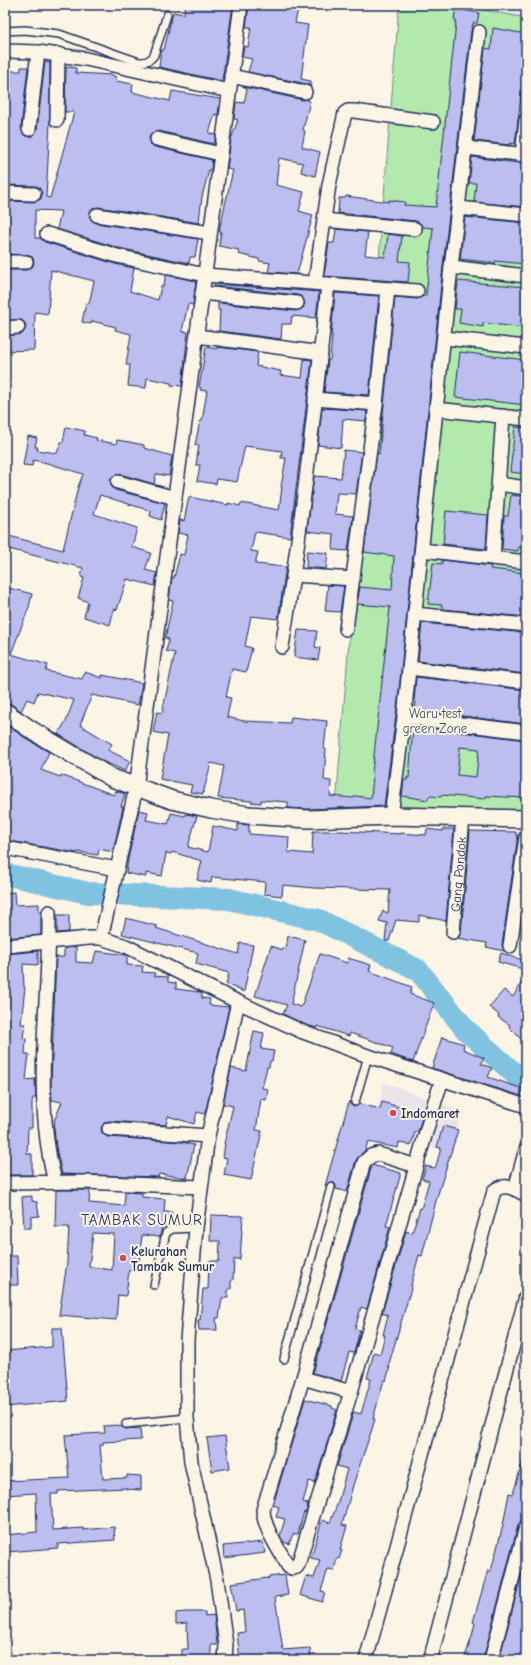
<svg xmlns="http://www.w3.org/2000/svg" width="531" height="1665" font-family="'Comic Neue',sans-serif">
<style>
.built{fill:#e9e4e8}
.green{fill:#b2eaad;stroke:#668c86}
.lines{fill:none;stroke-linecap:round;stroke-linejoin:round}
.river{stroke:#80c3e1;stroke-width:22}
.building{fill:#bcbeef;stroke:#1b2f5e;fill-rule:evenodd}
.service-casing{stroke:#1b2f5e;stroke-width:10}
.minor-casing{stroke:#1b2f5e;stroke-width:16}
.tertiary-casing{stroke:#1b2f5e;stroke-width:20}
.service{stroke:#fcf5e5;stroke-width:7}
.minor{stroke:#fcf5e5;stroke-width:13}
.tertiary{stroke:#fcf5e5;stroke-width:17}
.poi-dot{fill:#d1495b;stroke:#fcf5e5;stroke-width:1.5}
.labels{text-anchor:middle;stroke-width:4;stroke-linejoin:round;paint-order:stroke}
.park-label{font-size:13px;fill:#39546e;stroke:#fcf5e5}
.street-label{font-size:13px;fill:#1b2f5e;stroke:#fcf5e5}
.poi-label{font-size:13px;font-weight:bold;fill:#1b2f5e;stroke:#fcf5e5;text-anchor:start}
.quarter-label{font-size:15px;letter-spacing:1px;fill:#1b2f5e;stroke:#fcf5e5}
</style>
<rect width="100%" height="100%" fill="#fcf5e5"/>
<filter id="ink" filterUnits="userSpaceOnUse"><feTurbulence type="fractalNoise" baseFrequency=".025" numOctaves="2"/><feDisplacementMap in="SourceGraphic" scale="8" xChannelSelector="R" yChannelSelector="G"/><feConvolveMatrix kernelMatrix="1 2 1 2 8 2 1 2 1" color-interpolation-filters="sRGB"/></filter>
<g filter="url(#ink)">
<!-- built -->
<g class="built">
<polygon points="450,5 526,5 526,32"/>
<polygon points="384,1082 462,1112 450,1152 415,1143 418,1132 376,1117"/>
</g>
<!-- green -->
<polygon class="green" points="399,5 458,5 526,18 526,819 335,818"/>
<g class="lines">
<!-- river -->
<polyline class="river" points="5,874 88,893 229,899 319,920 418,970 466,1030 526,1084"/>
</g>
<!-- building -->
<g class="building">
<polygon points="185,5 233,5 222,81 159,67 161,50 164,50 173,12 184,14"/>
<polygon points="249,5 299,5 295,23 308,25 301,79 311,81 311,86 307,84 248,72 252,59 242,57 244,46 248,47 251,27 246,27"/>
<polygon points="456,9 479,13 477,23 473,23 471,31 443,266 398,700 384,806 308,809 288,808 288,802 261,800 261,803 251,802 251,801 218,798 224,766 211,763 203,794 190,792 192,785 160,779 168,735 153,732 157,712 162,713 175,653 166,651 169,639 165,638 173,601 169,600 172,577 174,578 180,554 184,555 188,535 178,533 180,520 184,521 189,497 228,505 228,503 240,506 241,503 279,510 282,487 281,487 286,458 281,458 282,451 245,446 237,482 217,479 216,484 197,481 200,465 196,465 199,445 195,445 200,421 202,421 207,391 200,390 201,388 199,387 206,347 217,349 217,347 258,352 256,366 281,371 280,375 302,378 304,359 312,360 290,537 255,532 251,551 258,552 255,564 286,567 278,619 251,616 245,646 252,648 246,672 232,669 226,697 231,698 227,717 244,721 290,723 291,717 327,721 324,749 326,749 324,780 331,781 330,796 354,798 355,796 371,798 373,775 372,774 390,607 357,604 360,587 392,590 394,556 364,552 377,453 379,454 395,297 417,299 426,295 433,228 423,227 420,223 416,221 338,213 339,198 345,198 346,196 389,202 389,200 405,202 404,205 436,207 455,32 456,20 454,19"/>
<polygon points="493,28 526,34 526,56 515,144 510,143 510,145 474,141 485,48 491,49"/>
<polygon points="45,62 50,63 50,123 46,197 50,198 74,112 65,112 66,67 76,68 76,73 113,75 113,76 116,77 116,81 133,84 132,92 170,101 172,91 220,99 218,115 215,114 209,133 216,135 214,144 159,131 151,133 149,138 151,145 155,147 212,160 211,170 209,170 202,197 199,221 200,222 200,223 98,207 94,208 89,213 90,218 96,223 198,239 195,257 190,257 189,263 119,248 57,229 61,211 35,210 35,238 40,238 45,242 115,264 134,268 130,291 158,300 161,286 163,287 166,275 196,281 193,305 188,304 182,331 188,332 182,386 171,385 171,383 147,378 146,388 128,386 130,365 126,365 131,334 115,330 116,327 92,321 91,324 82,322 86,303 89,304 94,281 51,270 48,314 35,312 34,350 5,351 5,336 22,334 26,327 25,323 21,320 5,320 5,270 26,270 33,266 34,262 33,258 30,255 5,254 5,201 34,202 41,199 42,194 39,187 35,186 5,185 6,117 5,117 5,71 21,71 21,67 28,67 21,128 25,136 32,136 37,130"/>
<polygon points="244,87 303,100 308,99 308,101 310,101 303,130 305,131 302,147 320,152 315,176 301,172 303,163 279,158 276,185 304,192 299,211 313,215 297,274 268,272 270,263 259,261 259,259 238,254 239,250 219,246 221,231 219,231 233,170 227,169 231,139 238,120 234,119 236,102 244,103 247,89"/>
<polygon points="472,157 526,164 526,207 474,202 476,183 469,183"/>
<polygon points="465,217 526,223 526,264 495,261 495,263 460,259"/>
<polygon points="336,229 368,232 365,255 385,257 388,234 402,236 399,261 410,262 408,282 324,276 329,243 334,243"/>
<polygon points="458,281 526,287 526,328 483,323 483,327 459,323 461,309 455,309"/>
<polygon points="214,284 319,292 316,318 292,316 291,324 282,324 281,339 219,331 220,310 218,310 218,303 296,311 303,308 305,303 302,297 298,295 214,286"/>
<polygon points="335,293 379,296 369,395 324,392 328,360 330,360 332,335 331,335"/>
<polygon points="460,352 526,360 526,405 455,397"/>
<polygon points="322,408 367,411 366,421 343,419 341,448 318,445"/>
<polygon points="66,427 85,431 84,435 97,438 96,440 116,444 117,440 129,442 144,445 144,448 172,456 169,476 156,474 154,484 120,474 113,476 110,480 112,487 115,490 165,503 161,520 150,516 151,511 100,495 94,514 137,528 132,547 151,553 145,570 157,573 155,586 127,579 117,610 114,609 110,625 84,617 88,602 78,598 84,578 81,577 83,568 5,548 5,535 63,550 78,487 83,474 47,463 33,460 32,466 23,465 28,436 37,438 35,447 38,447 37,450 57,453 61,442 63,442"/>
<polygon points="515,427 526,428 526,474 510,472"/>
<polygon points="344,450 362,452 356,494 337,493 335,514 353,516 348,551 333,550 334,534 307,531 314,476 341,478"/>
<polygon points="511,495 526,497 526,548 518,547 518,551 502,549 504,516 508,516"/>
<polygon points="446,511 488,515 486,549 443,544"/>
<polygon points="307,551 328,553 326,569 306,567"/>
<polygon points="442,560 491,566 490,569 526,573 526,617 442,609 442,605 428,604 433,563 442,564"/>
<polygon points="328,585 344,586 340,612 325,611"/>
<polygon points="5,587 32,594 29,607 11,654 48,665 46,671 82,679 85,672 102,678 102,675 142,683 138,705 92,695 80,725 112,744 108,750 130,761 125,771 102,761 58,734 66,721 74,700 38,692 34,702 27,699 21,711 11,704 5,702"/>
<polygon points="422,623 526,633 526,674 418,661"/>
<polygon points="298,630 317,631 315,647 320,648 318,660 294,657"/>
<polygon points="416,677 526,690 526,724 415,710 416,702 414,702"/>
<polygon points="5,724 30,741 49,752 41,770 60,777 61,775 114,795 116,791 125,794 121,806 123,807 113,852 99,849 98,855 78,852 77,853 5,840"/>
<path d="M413 726 526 740V798L486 796V799L441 795V797L429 796 428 800 402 796 404 780H407V777L409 778ZM460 747 479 749 476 777 457 775Z"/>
<polygon points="139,810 148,812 146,820 168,824 171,813 185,816 186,814 197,816 188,847 208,852 213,826 238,831 238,824 249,825 249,834 289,837 288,852 312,854 313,831 341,831 401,834 401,833 426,835 427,829 443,831 443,829 454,829 446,921 419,915 419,922 396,920 389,941 385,941 387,923 379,921 383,911 388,913 390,890 314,888 283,885 282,896 264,894 265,882 212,877 211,883 197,880 202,861 172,852 171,854 166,853 162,876 146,873 146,877 126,873 128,859"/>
<polygon points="470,831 516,832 516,835 518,835 502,945 504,951 486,947 487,943 457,938 461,933"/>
<polygon points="14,892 15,905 39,904 39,911 41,911 41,935 5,938 5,893"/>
<polygon points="57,915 69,915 69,932 57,933"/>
<polygon points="126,918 157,926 156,928 238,954 240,943 253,945 244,992 226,984 229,973 196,964 198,953 122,934"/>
<polygon points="288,936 305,940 291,1004 301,1007 320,954 347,963 348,958 371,965 369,971 412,987 410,994 434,1003 413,1062 391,1054 393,1048 350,1033 349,1036 317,1026 317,1028 306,1025 283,1014 287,1005 255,996 271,946 283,950 284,947 286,948"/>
<polygon points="76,947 76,962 93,963 96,951 127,955 127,965 143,966 142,972 155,973 154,976 168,977 168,982 176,983 176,989 200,992 202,993 202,998 210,999 209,1005 229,1007 205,1114 197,1112 194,1124 168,1116 166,1125 110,1121 105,1122 101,1128 102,1133 108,1137 182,1142 194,1145 187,1178 159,1174 158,1177 62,1174 56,1148 54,1127 55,1122 54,1121 62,1102 52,1100 51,1082 56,957 64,957 64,948"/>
<polygon points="38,951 38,965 23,964 24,987 25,987 21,1024 25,1024 23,1038 26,1039 25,1054 29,1054 26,1080 35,1079 36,1098 33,1098 32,1102 32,1128 28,1128 27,1154 32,1154 32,1175 5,1175 6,1156 5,1066 7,1044 5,1044 5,954"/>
<polygon points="501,953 526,961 526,970 498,962"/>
<polygon points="526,975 526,1044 509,1027 510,1025 498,1017 499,1015 489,1007 504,990 513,997"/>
<polygon points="254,1031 264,1033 261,1049 274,1051 272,1061 270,1061 269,1067 267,1067 262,1088 268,1089 266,1100 261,1099 256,1130 262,1131 251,1180 224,1175 227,1158 223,1157 225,1144 224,1144 233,1106 223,1104 231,1068 246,1071"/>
<polygon points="442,1037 464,1044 463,1049 484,1058 481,1064 492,1068 488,1077 523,1089 521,1096 432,1068"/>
<polygon points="349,1101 351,1105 354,1107 360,1104 380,1109 382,1102 423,1114 418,1132 415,1132 411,1146 399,1142 398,1148 368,1142 365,1150 356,1160 347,1192 336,1189 336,1185 333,1182 329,1182 325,1186"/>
<polygon points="443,1126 458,1130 437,1197 422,1256 419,1255 411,1285 412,1285 388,1367 390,1367 386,1381 384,1380 373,1419 375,1419 372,1429 354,1482 342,1525 347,1526 340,1550 342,1550 339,1559 337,1559 334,1570 328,1569 321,1591 325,1592 322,1602 300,1595 306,1576 314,1578 320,1560 311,1558 322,1520 330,1523 338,1502 347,1469 337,1466 353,1414 354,1412 361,1414 371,1379 367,1378 374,1352 380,1354 385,1335 383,1335 388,1315 382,1313 406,1231 412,1233 420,1208 421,1209 429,1181 422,1179 426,1166 434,1168 436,1166 441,1148 437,1147"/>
<polygon points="372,1165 401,1173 386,1226 390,1227 367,1309 361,1307 355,1329 360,1330 354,1353 349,1352 341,1381 313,1373"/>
<path d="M56 1190H90L89 1203 124 1206 125 1192 142 1193V1197L165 1199 164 1212H172L171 1224 167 1226H162L160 1237 142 1235 138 1271 129 1270 126 1296 118 1295 116 1320 59 1315 67 1263 69 1227H55ZM93 1233 114 1234 112 1270 89 1267Z"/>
<polygon points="32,1196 32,1201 37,1202 39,1216 31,1217 31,1228 24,1228 22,1197"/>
<polygon points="211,1215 243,1216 240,1259 234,1259 233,1280 231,1280 231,1289 228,1289 228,1298 222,1298 219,1318 216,1318 217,1330 199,1330 198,1320 200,1320 203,1289 208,1289 209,1261 219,1261 220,1241 210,1241"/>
<polygon points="7,1256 17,1256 18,1285 7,1285"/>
<polygon points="52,1328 62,1328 68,1401 5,1407 5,1351 52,1347"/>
<polygon points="305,1399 332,1406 332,1408 337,1410 315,1483 309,1481 303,1502 308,1504 306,1513 304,1512 298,1534 293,1534 289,1544 284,1542 280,1536 285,1519 276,1517 279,1507 273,1505"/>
<polygon points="118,1425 126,1429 140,1428 141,1440 103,1442 103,1445 100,1445 103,1479 127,1478 127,1475 141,1476 141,1490 126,1489 126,1488 58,1491 58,1494 51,1494 53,1530 83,1528 83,1530 114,1527 115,1540 58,1544 58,1548 5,1552 5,1535 37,1532 36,1493 5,1495 5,1481 69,1478 65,1435 105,1433 104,1426"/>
<polygon points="225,1436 230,1468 212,1471 207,1438"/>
<polygon points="523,1460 526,1461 526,1519 521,1521 518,1525 483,1660 464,1660 472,1636 475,1623 473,1622 488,1570 491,1571 503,1525 509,1493 513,1494"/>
<polygon points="263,1542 265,1553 224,1558 223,1546"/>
<polygon points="526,1558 526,1660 499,1660"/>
<polygon points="285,1575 288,1595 275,1597 283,1650 310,1648 311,1660 240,1660 237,1633 245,1632 243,1610 236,1611 231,1583 268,1578 268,1579 268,1577"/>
<polygon points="186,1612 205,1612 205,1616 214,1615 217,1645 211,1645 211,1660 182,1660 182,1649 188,1649 187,1623 176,1624 176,1613"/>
</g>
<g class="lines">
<defs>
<g id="service">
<path d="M5 31 25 30 59 34 139 62C146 62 150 61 154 55L167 15"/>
<polyline points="355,1102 368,1056"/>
<polyline points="154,1285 166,1233 172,1229 196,1228"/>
<polyline points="284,1359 331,1187"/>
<polyline points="126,1424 187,1418"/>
</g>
<g id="minor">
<polyline points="5,51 38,52 86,59 229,91"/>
<polyline points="231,76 305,92"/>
<polyline points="57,120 58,54"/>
<polyline points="29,129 38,52"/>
<polyline points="157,139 220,154"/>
<polyline points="466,148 526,155"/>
<polyline points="522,155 526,120"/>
<polyline points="5,193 34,194"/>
<polyline points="459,208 526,215"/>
<polyline points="97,215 210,233"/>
<polyline points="324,220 415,229"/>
<polyline points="47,234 117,256 205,275 417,291"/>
<polyline points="5,262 26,262"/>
<polyline points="451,267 526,276"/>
<polyline points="315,283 329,185 345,113 348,111 354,111 433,122"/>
<polyline points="202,293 297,303"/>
<polyline points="5,328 18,327"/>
<polyline points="197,336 321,353"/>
<polyline points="445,338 526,347"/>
<polyline points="315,399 376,404"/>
<polyline points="437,409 526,419"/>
<polyline points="118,482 175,498"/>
<polyline points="499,484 526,488"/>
<polyline points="422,550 526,562"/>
<polyline points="493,558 503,416"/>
<polyline points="294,575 353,579"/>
<polyline points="414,614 526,625"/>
<polyline points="346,629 376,404 388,289"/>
<path d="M282 647C302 527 315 405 328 284"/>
<polyline points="409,668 526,682"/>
<polyline points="404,717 526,732"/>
<polyline points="391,816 404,717 451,267 479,32"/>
<polyline points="5,848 117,869"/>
<path d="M49 912C50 1002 32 1094 55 1182"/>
<path id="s1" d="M453 932 463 817"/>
<polyline points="101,938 136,788 241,5"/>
<polyline points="5,946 89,938 101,938 126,946 238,1002 303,1032 368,1056 526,1106"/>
<polyline points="510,946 526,837"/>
<polyline points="109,1129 208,1136"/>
<path d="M416 1166 378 1154 371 1156 364 1162 303 1378 263 1510C264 1529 279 1549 288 1566 291 1569 296 1569 298 1565L351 1392 435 1101 442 1080"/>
<polyline points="5,1183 83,1182 201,1187"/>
<polyline points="515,1189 526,1149"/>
<polyline points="303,1378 351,1392"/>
<polyline points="225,1660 226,1645 217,1580 191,1462 187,1418 187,1340 196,1228 208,1136 238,1002"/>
<path d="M367 1660V1656L494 1191C504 1182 516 1189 526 1195"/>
<polyline points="428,1660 431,1657 526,1296"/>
<polyline points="491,1660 526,1527"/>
</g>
<polyline id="tertiary" points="5,712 33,731 112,778 172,800 211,809 248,815 308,819 391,816 526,819"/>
</defs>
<!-- service casing -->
<use href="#service" class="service-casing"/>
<!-- minor casing -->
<use href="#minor" class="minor-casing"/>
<!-- tertiary casing -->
<use href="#tertiary" class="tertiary-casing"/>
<!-- service -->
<use href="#service" class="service"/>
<!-- minor -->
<use href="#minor" class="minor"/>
<!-- tertiary -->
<use href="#tertiary" class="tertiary"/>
</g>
</g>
<!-- markers -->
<g class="poi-dot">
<circle cx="393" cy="1113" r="4"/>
<circle cx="123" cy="1258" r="4"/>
</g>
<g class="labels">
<!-- park labels -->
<g class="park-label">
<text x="435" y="718">Waru test<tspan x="435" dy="15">green Zone</tspan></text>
</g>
<!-- street labels -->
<g class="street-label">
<text dy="5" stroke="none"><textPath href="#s1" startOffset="58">Gang Pondok</textPath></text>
</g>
<!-- poi labels -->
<g class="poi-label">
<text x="401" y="1118">Indomaret</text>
<text x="131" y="1256">Kelurahan<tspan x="131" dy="15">Tambak Sumur</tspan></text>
</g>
<!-- quarter labels -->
<g class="quarter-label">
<text x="142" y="1225">TAMBAK SUMUR</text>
</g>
</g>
<!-- margin -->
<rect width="531" height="1665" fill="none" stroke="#fcf5e5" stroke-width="20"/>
<rect x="10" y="10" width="511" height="1645" fill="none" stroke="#1b2f5e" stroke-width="1.5" filter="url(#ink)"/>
</svg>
